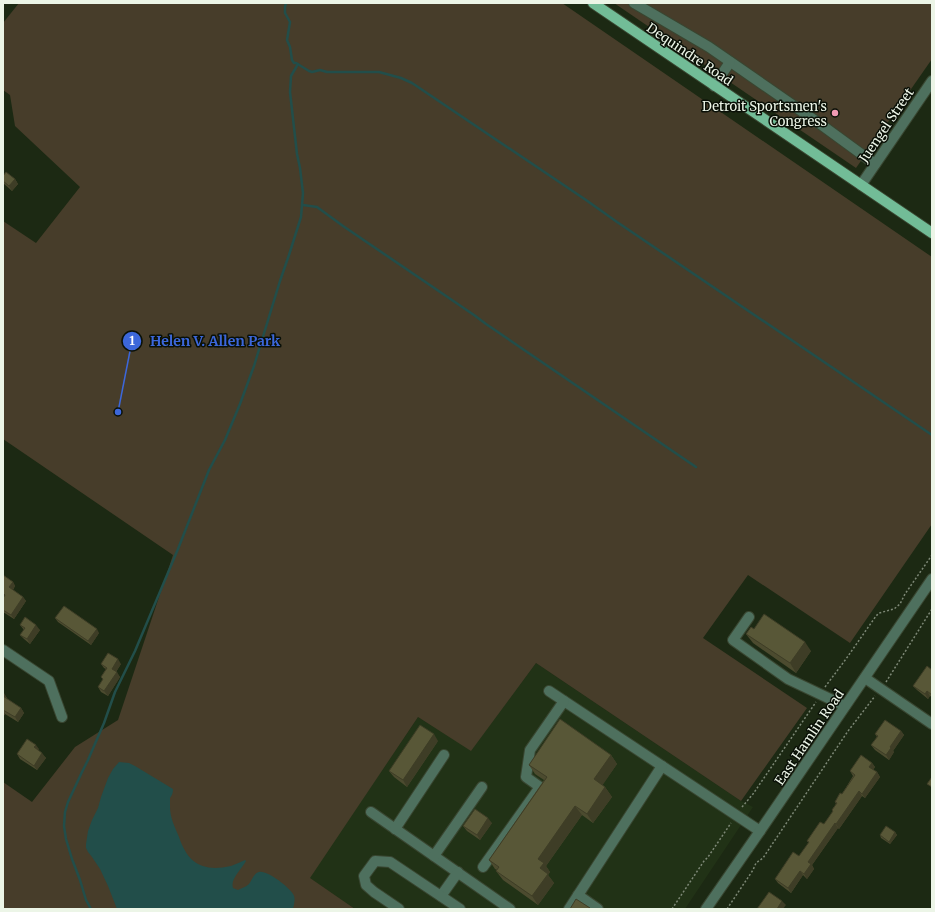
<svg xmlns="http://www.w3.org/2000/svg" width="935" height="912" font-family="Merriweather,serif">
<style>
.built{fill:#213216}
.green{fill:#473d2a}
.water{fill:#224e4a}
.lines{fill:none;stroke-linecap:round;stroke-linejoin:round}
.stream{stroke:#224e4a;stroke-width:2.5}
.minor-casing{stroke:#394631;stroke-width:12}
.major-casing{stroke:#394631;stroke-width:12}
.path{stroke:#7d8876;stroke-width:1.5;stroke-dasharray:2 2;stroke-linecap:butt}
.minor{stroke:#4e705e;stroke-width:10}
.major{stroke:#72bc97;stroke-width:10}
.wall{fill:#4c4b2f}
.shaded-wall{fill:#3e3d26}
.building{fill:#585737;stroke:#3e3d26}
.poi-dot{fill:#f19ab3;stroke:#0a1007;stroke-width:1.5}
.labels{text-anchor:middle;stroke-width:3;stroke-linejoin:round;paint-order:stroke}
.street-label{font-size:13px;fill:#ecf5e7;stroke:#0a1007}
.poi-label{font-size:13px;fill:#ecf5e7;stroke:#0a1007;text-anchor:end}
.leader{fill:none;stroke:#3c67da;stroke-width:1.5}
.callout-dot{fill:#3c67da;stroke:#0a1007;stroke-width:1.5}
.mark-label{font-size:12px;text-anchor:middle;font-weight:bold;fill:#fff}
.callout-label{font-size:14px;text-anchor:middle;font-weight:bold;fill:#3c67da;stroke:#0a1007;stroke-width:3;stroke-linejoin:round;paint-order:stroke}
</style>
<rect width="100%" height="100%" fill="#1c2913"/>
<!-- built -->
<polygon class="built" points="536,663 741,801 753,807 685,909 355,909 309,878 418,717 471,750"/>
<!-- green -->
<g class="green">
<polygon points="19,3 562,3 932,257 932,524 850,643 748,575 703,638 807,708 741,801 536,663 471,751 418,717 310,878 355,909 3,909 3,782 32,802 75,747 118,720 173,555 3,439 3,221 36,243 80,187 15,126 10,95 3,90 3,23"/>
<polygon points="614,3 932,3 932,59 856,168"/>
</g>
<!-- water -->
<path class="water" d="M119 762 129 763 135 766 173 789C173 793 172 795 170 798 170 801 170 804 170 807 170 818 175 827 179 837 188 864 203 872 231 866 236 864 241 862 245 860L246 861C241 870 230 879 233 888L238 890C241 888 246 887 249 884 252 880 254 873 259 872 267 870 289 887 293 894 296 898 294 904 293 909H117L108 886 100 869 92 857 88 852 86 848V844L88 831 92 820 98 808 101 797 108 778 113 769Z"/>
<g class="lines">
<!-- stream -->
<g class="stream">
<polyline points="286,3 285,7 285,13 290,22 287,40 290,47 292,60 294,63 296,63 309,71 312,72 320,70 327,72 379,72 401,78 412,83 586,200 617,222 932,435"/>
<polyline points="303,205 317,207 343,226 474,315 486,324 696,467"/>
<polyline points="91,909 86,900 80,880 72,859 66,839 64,826 65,812 68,802 82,772 88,760 104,723 115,692 135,651 178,549 209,470 225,440 240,404 254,366 280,281 289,255 301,217 303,193 300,168 297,154 290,92 291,76 298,64"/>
</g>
<defs>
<g id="minor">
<polyline points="634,3 709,47 823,126 875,164"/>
<polyline points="714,86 730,62"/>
<polyline points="861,185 932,81"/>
<polyline points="749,617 733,640 788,679 845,706"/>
<polyline points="3,650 49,681 62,717"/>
<polyline points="865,678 932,724"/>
<polyline points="549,691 760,831"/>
<polyline points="371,812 510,909"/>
<polyline points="395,829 444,755"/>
<polyline points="434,856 482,787"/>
<polyline points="483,867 540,787 526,777 530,750 564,701"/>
<polyline points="578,895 598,909"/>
<polyline points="441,896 458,872"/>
<polyline points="399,909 374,892 366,885 364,876 375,861 390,862 460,909"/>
<polyline points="569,909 662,766"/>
<polyline points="706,909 760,831 932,579"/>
</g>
<polyline id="major" points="593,3 932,233"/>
</defs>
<!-- minor casing -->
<use href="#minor" class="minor-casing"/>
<!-- major casing -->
<use href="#major" class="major-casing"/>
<!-- path -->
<g class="path">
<polyline points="886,682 932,609"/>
<polyline points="825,687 846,659 876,616 879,613 894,609 900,604 905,594 932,555"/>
<polyline points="742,807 753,794 816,702"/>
<polyline points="672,909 704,861 708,857 731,823"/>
<polyline points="727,909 753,870 756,863 763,858 848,731 875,696"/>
</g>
<!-- minor -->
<use href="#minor" class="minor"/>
<!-- major -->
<use href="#major" class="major"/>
</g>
<!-- wall -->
<g class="wall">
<polygon points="3,176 15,179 18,184 12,191 3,183"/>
<polygon points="3,575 13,582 15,586 13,590 23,597 26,601 14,619 3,612 3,598 4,596 3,595"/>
<polygon points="55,618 99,633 91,645 58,622"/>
<polygon points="20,625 40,630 30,644 24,639 20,635 24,630"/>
<polygon points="754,629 811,651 796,673 753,643 746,634"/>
<polygon points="101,664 121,664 116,672 120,677 108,696 101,692 98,687 103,680 101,677 106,669 104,668"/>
<polygon points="932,670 932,697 930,696 928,699 917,690 913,686"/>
<polygon points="3,693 7,698 7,699 21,708 24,713 18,722 5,714 3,717"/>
<polygon points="901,731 904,735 893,751 894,752 889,760 875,750 871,745 877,737 875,734"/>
<polygon points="438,741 407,787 394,777 389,771"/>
<polygon points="39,749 38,750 46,758 37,770 20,759 17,754"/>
<polygon points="611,755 617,764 602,785 605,787 612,797 593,823 582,815 546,866 550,872 548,875 554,883 538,905 503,880 496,871 497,870 495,869 489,860 544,780 535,774 529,765"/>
<polygon points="872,763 875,767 873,770 877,772 880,777 865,798 862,796 839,829 838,828 812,865 814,869 807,879 803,875 791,893 778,883 775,879 799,856 809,843 807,841 824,824 833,812 832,810 836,804 835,802 842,794 853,776 850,771"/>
<polygon points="492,823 480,840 467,831 463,826"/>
<polygon points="895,832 897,835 890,844 881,838 880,835"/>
</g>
<!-- shaded-wall -->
<g class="shaded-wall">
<polygon points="15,179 18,184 12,191 9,186"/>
<polygon points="13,582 15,586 12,591 9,587"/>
<polygon points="23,597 26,601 14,619 11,615"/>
<polygon points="36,625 40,630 30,644 27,639"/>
<polygon points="97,629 99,633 91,645 88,641"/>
<polygon points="805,642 811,651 796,673 790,663"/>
<polygon points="118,659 121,664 115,673 112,669"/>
<polygon points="117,672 120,677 108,696 104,691"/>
<polygon points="927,691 930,696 928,699 925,694"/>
<polygon points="4,693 7,698 6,701 3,697 3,695"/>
<polygon points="21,708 24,713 18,722 15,717"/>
<polygon points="3,710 5,714 3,717"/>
<polygon points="901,731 904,735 893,751 894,752 889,760 886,755 890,747"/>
<polygon points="434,734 438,741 407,787 403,780"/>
<polygon points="36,745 39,749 37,752 34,747"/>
<polygon points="42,753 46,758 37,770 34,766"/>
<polygon points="611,755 617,764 600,789 594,779"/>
<polygon points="872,763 875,767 872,772 869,767"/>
<polygon points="877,772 880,777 865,798 862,794"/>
<polygon points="605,787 612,797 593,823 587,814"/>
<polygon points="859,791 862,796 839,829 836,824"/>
<polygon points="575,806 582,815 546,866 550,872 548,875 554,883 538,905 532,896 540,868 538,859"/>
<polygon points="488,818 492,823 480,840 477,835"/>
<polygon points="835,823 838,828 812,865 814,869 807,879 804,874 808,862"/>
<polygon points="895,832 897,835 890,844 889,842"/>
<polygon points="800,871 803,875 791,893 788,888"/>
<polygon points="782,901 786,905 783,909 777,909"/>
</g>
<!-- building -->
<g class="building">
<polygon points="6,172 15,179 9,186 3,181 3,176"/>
<polygon points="3,575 13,582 9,587 23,597 11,615 3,610 3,598 5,595 3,593"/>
<polygon points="64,606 97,629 88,641 55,618"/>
<polygon points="764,614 805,642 790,663 746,634 751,627 754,629"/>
<polygon points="25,617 36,625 27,639 20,635 25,628 20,625"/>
<polygon points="108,653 118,659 112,669 117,672 104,691 98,687 103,679 101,677 107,668 101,664"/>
<polygon points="927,666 932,670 932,695 927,691 925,694 913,686"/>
<polygon points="3,696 21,708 15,717 3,710"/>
<polygon points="560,719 611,755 594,779 605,787 587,814 575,806 538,859 544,863 540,868 548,874 532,896 496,871 499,867 489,860 547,777 529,765"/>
<polygon points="885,720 901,731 890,747 891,748 886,755 871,745 878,736 875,734"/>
<polygon points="420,725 434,734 403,780 389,771"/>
<polygon points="27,739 36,745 34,747 42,753 34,766 17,754"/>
<polygon points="861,755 872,763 869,767 877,772 862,794 859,791 836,824 835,823 808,862 811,864 804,874 800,871 788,888 775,879 793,852 799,856 809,842 807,841 820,822 824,824 833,811 832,810 837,803 835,802 840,793 842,794 855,775 850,771"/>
<polygon points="932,777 932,787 927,784"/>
<polygon points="475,809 488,818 477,835 463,826"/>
<polygon points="886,826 895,832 889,842 880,835"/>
<polygon points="769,892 782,901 777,909 757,909"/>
<polygon points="576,899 590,908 589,909 570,909"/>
</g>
<!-- markers -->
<circle class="poi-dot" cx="835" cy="113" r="4"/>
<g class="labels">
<!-- street labels -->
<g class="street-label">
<text transform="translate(690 54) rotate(34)" y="5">Dequindre Road</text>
<text transform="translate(886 125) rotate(-56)" y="5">Juengel Street</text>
<text transform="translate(809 737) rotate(-56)" y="5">East Hamlin Road</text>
</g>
<!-- poi labels -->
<g class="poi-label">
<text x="827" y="111">Detroit Sportsmen's<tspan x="827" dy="15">Congress</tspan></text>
</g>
</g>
<!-- callouts -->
<path class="leader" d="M118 412L132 341"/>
<g class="callout-dot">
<circle cx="118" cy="412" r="4"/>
<circle cx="132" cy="341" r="10"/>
</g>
<g class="mark-label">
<text x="132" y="345">1</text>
</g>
<g class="callout-label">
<text x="215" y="346">Helen V. Allen Park</text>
</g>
<!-- border -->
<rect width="935" height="912" fill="none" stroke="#ecf5e7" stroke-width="8"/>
</svg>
